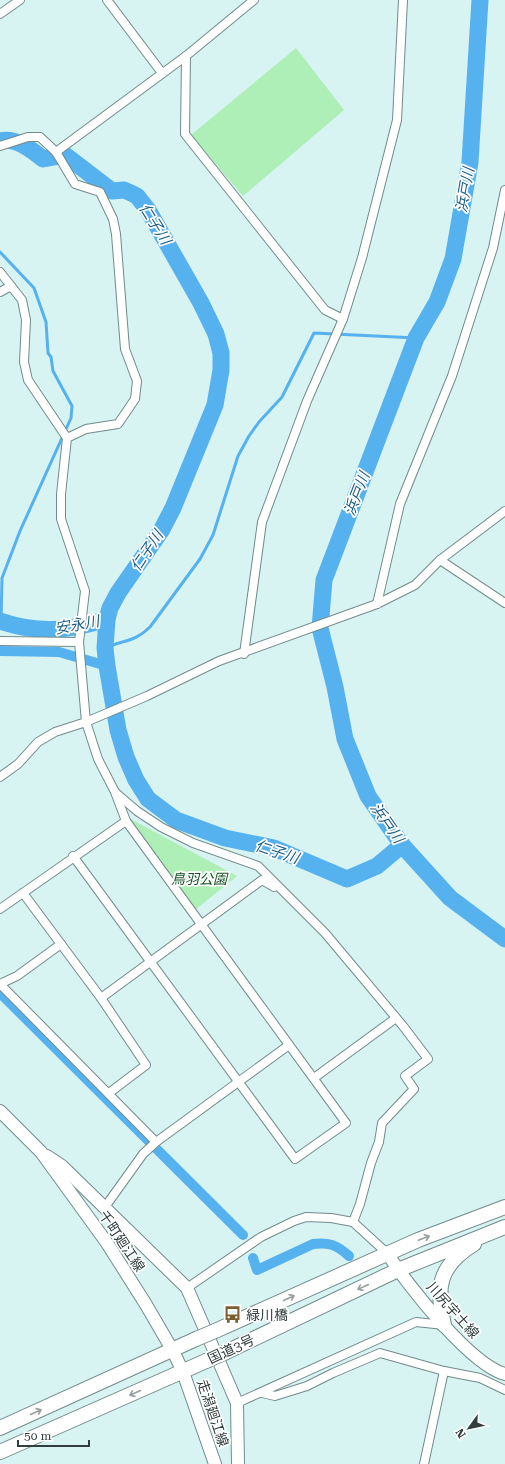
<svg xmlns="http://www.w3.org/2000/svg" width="505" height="1464" font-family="'Roboto Serif','Noto Sans JP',serif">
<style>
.green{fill:#aeeeb7}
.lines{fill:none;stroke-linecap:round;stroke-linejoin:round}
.stream{stroke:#56b1ef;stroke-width:3}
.canal{stroke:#56b1ef;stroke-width:10}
.river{stroke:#56b1ef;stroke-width:17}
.minor-casing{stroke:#728b8b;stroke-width:10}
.secondary-casing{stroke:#728b8b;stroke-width:14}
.trunk-casing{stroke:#728b8b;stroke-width:16}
.minor{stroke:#fff;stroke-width:8}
.secondary{stroke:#fff;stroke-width:12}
.trunk{stroke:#fff;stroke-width:14}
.trunk-bridge-casing{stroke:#728b8b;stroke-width:16;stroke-linecap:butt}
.trunk-bridge{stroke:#fff;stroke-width:14}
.oneway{stroke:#989e9e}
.labels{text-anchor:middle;stroke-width:3.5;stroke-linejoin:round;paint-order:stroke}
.park-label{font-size:14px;font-style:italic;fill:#144f24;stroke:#fff}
.street-label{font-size:14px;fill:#323d3d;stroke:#fff}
.poi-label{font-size:14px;fill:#323d3d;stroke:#fff;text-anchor:start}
.water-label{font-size:15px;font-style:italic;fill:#1b5d86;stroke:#fff}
</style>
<rect width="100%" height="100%" fill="#d7f3f2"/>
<!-- green -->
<g class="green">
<polygon points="296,48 344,110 243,196 191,135"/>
<polygon points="127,817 237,876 195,910"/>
</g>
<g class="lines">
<!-- stream -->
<g class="stream">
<polyline points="0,252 34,288 46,322 48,353 51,357 53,371 72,406 71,418 20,531 2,578 1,621"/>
<path d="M105 648C123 640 135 642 150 627L200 559 213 535 238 456 249 436 259 422 282 397 314 333 416 338"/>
</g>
<!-- canal -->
<g class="canal">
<polyline points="0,651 59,652 107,666"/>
<polyline points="0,993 243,1235"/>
<path d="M253 1258 257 1270 313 1244C329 1242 337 1245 349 1256"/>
</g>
<!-- river -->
<g class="river">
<polyline points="480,0 470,162 453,259 437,302 416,338 324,580 320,628 335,687 345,739 368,796 402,845 450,898 505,939"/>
<path d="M0 141C16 137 32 150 43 159L65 155 112 191 124 190 131 193 137 196 148 210 201 303 216 334 221 353V370L215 405 173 508 161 531 118 593 110 608 107 619 105 648 107 666 118 730 126 757 136 780 148 799 176 820 225 838 274 848 347 879 377 866 402 845"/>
<path d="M0 621C39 634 69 631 107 619"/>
</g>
<defs>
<g id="minor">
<polyline points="107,0 162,73"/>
<polyline points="0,14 20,0"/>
<polyline points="186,56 185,134 325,310 343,319"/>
<polyline points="0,146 28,137 40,137 56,152 75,184 100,192 113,219 116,234 125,349 137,381 135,399 118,424 86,429 67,438"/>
<polyline points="56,152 186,56 254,0"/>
<polyline points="0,272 22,300 26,320 24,362 28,380 67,438 61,494 61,519 85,591 79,642 86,722 98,759 115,792 126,821 346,1123 295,1159 73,856"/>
<polyline points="0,292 11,286"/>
<polyline points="440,560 505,603"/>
<polyline points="377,604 400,504 452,376 493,248 505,190"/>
<polyline points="0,641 79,642"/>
<polyline points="244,654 262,522 307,401 343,319 362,258 397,120 403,0"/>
<polyline points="0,777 18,764 38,742 55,732 86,722 147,696 219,661 377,604 415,585 440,560 505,511"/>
<polyline points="116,793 137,811 161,827 193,843 258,866 325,933 403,1026 428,1059 405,1076 414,1089 382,1123 379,1142 371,1163 360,1204 353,1222"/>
<polyline points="23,893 101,998 146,1065 109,1093"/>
<polyline points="0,909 126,821"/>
<polyline points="61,944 17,976 0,984 156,1142"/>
<polyline points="101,998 262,880 274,887"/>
<polyline points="314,1078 396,1018"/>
<polyline points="105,1207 143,1154 156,1142 289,1045"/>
<polyline points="187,1288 261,1237 294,1221 306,1217 331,1218 353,1222 388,1254"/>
<polyline points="262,1393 275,1396 307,1386 333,1373 380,1353 444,1371 480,1378 505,1390"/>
<polyline points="237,1403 416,1322 444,1325"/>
<polyline points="424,1464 444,1371"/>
</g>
<g id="secondary">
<polyline points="0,1111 41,1152 107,1243 145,1303 173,1351 183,1372 215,1464"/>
<polyline points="47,1156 62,1166 187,1288 237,1403 238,1464"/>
<path d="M388 1254C406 1284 472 1366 505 1374"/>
</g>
<g id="trunk">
<path d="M444 1325C436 1288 438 1266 474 1244"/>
<polyline points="215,1331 418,1240 505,1207"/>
<polyline points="224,1353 398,1270 505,1227"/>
<polyline points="0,1428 196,1339"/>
<polyline points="0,1452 206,1361"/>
</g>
</defs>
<!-- minor casing -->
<use href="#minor" class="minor-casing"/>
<!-- secondary casing -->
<use href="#secondary" class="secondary-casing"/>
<!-- trunk casing -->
<use href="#trunk" class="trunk-casing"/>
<!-- minor -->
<use href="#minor" class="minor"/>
<!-- secondary -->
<use href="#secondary" class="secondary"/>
<!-- trunk -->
<use href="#trunk" class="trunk"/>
<defs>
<g id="trunk-bridge">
<polyline points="196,1339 215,1331"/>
<polyline points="206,1361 224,1353"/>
</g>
</defs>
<!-- trunk-bridge casing -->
<use href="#trunk-bridge" class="trunk-bridge-casing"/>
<!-- trunk-bridge -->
<use href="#trunk-bridge" class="trunk-bridge"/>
</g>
<!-- one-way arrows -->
<defs><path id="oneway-shaft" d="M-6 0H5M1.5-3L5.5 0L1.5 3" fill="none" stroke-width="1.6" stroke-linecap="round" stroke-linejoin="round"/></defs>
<g class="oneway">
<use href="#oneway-shaft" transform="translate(424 1238) rotate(-21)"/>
<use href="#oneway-shaft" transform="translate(363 1287) rotate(155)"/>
<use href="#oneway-shaft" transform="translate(289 1298) rotate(-24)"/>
<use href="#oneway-shaft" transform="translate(135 1393) rotate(156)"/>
<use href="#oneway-shaft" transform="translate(36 1412) rotate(-24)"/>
</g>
<!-- icons -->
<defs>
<symbol id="bus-bare" viewBox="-9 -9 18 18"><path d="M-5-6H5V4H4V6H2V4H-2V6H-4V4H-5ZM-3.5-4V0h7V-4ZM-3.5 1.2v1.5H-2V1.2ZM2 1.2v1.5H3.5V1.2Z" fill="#7a5f31" stroke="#fff" stroke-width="2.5" paint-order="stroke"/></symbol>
</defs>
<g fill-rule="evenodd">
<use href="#bus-bare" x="220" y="1302" width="25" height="25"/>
</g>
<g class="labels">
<!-- park labels -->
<g class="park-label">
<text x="199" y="884">鳥羽公園</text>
</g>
<!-- street labels -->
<g class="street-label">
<text transform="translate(122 1241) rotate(56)" y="5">千町廻江線</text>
<text transform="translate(453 1310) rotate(48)" y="5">川尻宇土線</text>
<text transform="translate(231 1349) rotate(-25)" y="5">国道3号</text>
<text transform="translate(213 1413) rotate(71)" y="5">走潟廻江線</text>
</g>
<!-- poi labels -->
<g class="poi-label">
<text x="246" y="1320">緑川橋</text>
</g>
<!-- water labels -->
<g class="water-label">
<text transform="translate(465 190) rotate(-80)" y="5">浜戸川</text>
<text transform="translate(155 224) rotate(58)" y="5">仁子川</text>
<text transform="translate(357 494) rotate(-69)" y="5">浜戸川</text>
<text transform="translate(147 551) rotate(-56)" y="5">仁子川</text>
<text transform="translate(77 625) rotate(-10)" y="5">安永川</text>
<text transform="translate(387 823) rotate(55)" y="5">浜戸川</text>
<text transform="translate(277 852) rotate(18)" y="5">仁子川</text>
</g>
</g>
<!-- north arrow -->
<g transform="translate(469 1428) rotate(237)" stroke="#ffffff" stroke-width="3" paint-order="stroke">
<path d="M0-3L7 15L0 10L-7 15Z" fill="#323d3d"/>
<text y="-6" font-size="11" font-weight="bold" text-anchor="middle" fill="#323d3d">N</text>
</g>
<!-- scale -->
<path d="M18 1440v6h71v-6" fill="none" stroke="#323d3d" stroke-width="2"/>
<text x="24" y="1440" font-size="12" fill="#323d3d" stroke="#ffffff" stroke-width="3" paint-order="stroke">50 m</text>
</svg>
